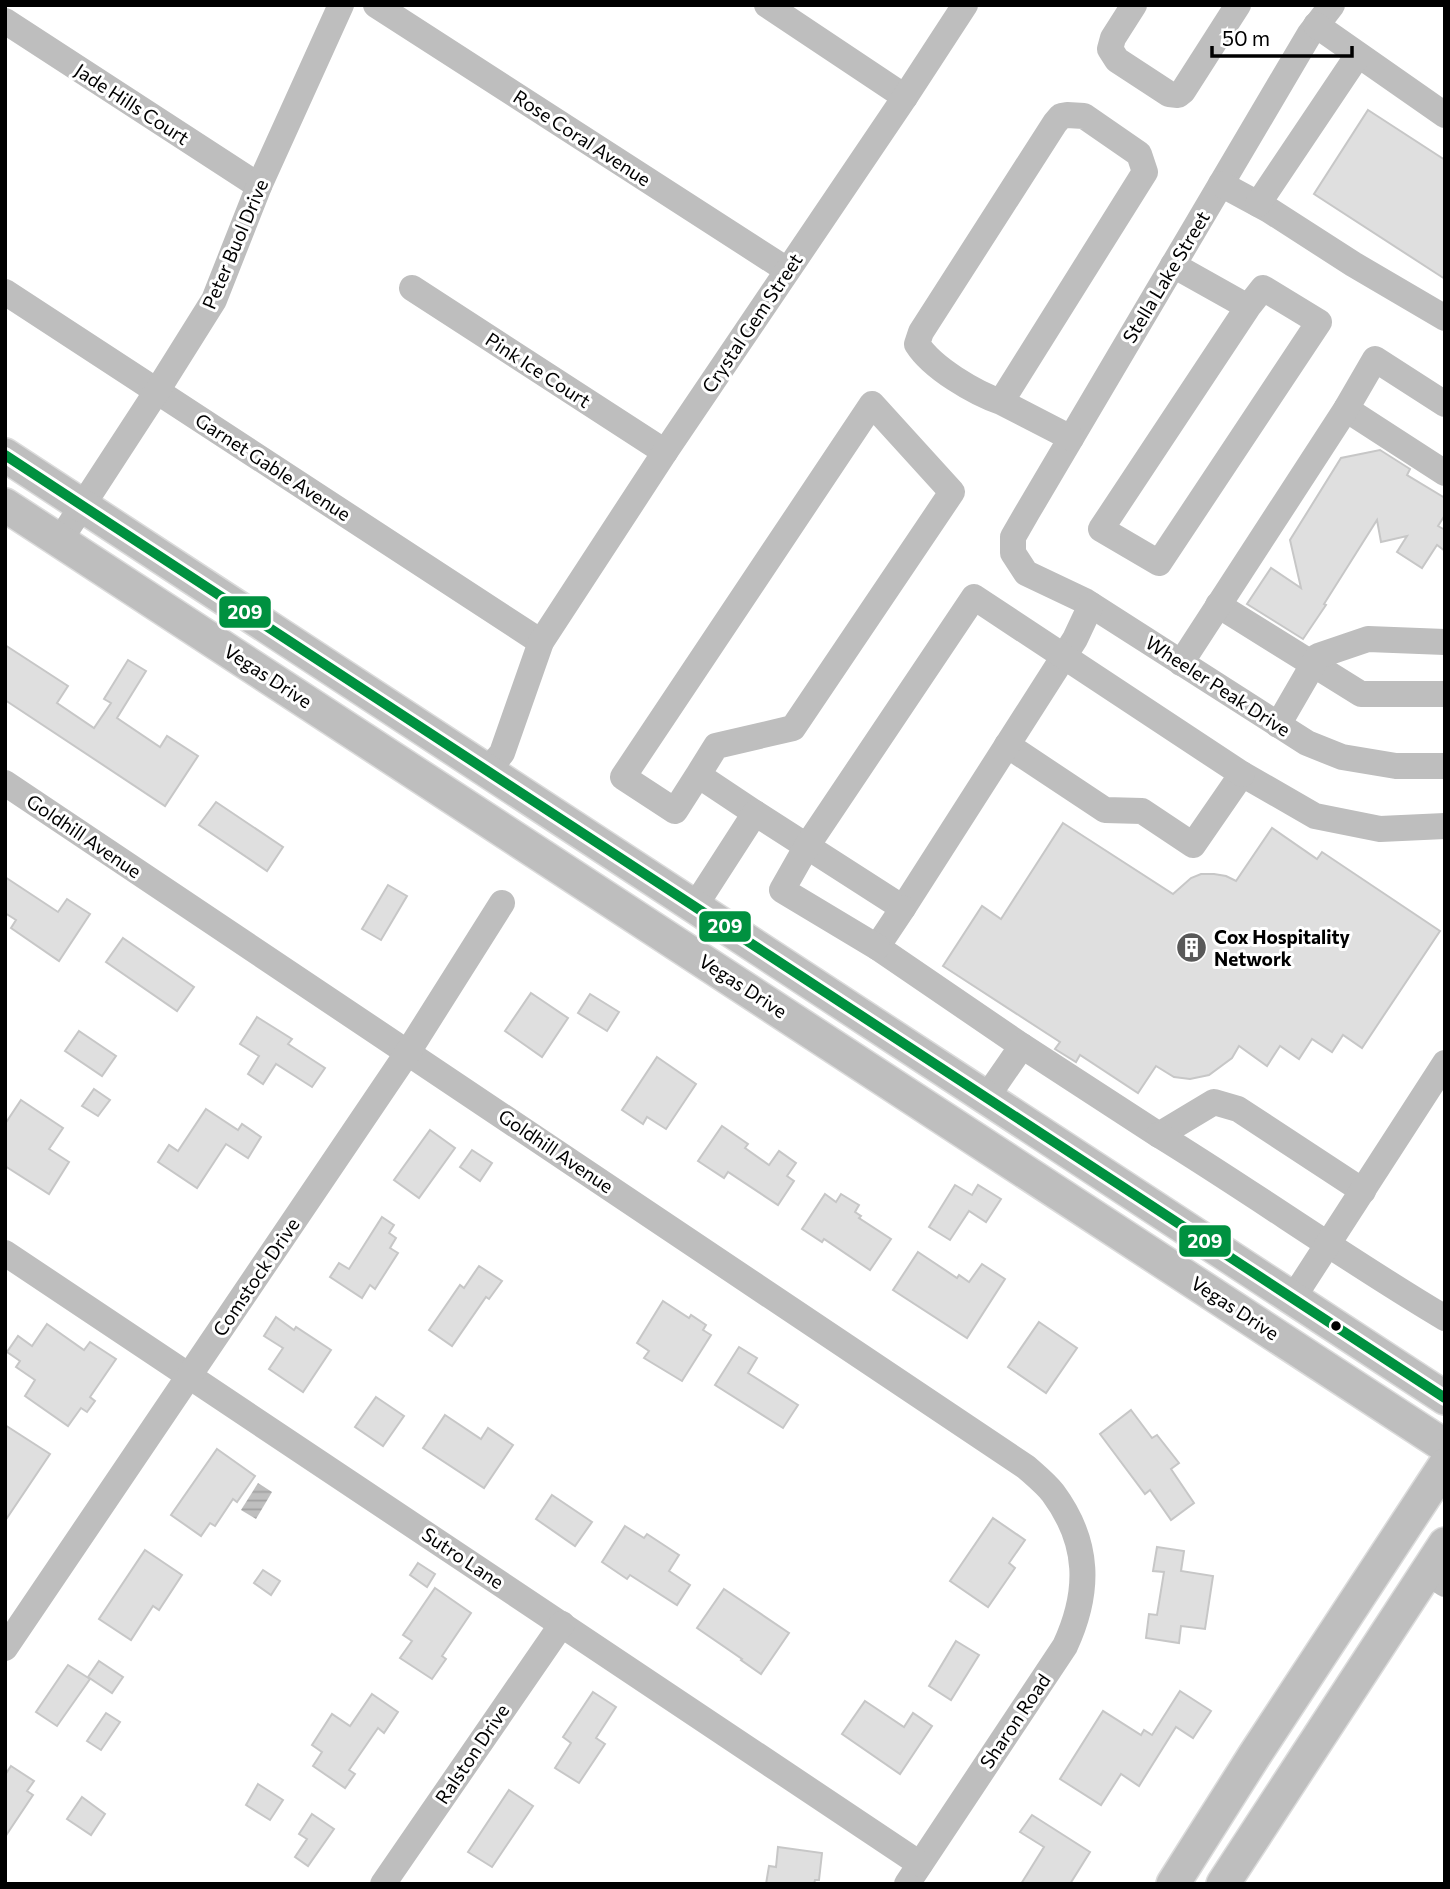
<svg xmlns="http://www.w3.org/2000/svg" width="1450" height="1889" font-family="Commissioner,sans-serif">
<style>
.water{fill:url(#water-rules)}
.building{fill:#dfdfdf;stroke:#c7c7c7;stroke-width:2}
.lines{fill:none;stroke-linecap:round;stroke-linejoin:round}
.major-casing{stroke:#dbdbdb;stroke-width:36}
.minor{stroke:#bebebe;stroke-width:26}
.major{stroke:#bebebe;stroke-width:33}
.bus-1-casing{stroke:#fff;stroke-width:16}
.bus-1{stroke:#009140;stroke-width:10}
.bus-dot{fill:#000;stroke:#fff;stroke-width:2.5}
.labels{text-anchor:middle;stroke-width:6;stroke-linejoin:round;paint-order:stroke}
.street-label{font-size:19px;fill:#000;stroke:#fff}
.poi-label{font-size:19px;font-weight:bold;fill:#000;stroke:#fff;text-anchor:start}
.line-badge{stroke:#fff;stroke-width:2.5}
.badge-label{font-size:19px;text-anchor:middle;font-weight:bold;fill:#fff}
</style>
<defs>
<pattern id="water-rules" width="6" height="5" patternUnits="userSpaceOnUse" patternTransform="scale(1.75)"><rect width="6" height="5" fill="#bfbfbf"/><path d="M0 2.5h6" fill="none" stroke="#a2a2a2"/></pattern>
</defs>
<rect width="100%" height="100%" fill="#fff"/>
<!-- water -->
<polygon class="water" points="258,1483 272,1492 256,1519 241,1510"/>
<!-- building -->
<g class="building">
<polygon points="1368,110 1445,160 1445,279 1314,194"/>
<polygon points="1380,450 1410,469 1407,475 1445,498 1445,515 1438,526 1445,530 1445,551 1437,545 1422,568 1397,552 1407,536 1381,542 1377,520 1324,604 1326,605 1303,639 1247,604 1271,568 1301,588 1290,540 1341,458"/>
<polygon points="5,645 68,686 57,703 94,728 111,703 104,699 128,660 146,671 117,718 160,747 167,736 198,756 165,806 5,700"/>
<polygon points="216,802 283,847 267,871 199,825"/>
<polygon points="1063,823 1173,894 1191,878 1201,874 1214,874 1226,876 1236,881 1272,828 1317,859 1322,852 1440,931 1362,1048 1343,1035 1332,1052 1312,1039 1299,1059 1280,1046 1267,1066 1239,1046 1232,1058 1209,1075 1190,1079 1174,1077 1156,1066 1138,1093 1080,1055 1076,1062 1055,1049 1060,1042 943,966 982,906 1001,919"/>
<polygon points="5,877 58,912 67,899 90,914 59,961 11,928 16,920 5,913"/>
<polygon points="388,885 407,896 381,940 362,929"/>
<polygon points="123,938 194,987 177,1011 106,962"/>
<polygon points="531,993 568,1018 542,1057 505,1031"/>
<polygon points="590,994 619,1012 607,1031 578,1013"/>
<polygon points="257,1017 292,1039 288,1044 325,1068 312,1087 276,1064 263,1084 248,1074 259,1056 240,1044"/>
<polygon points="79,1031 116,1056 102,1076 65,1051"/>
<polygon points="657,1057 696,1084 666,1129 647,1117 643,1124 622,1110"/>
<polygon points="94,1089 110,1100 98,1116 82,1106"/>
<polygon points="21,1100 63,1128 49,1149 69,1162 49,1194 5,1166 5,1124"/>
<polygon points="206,1109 238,1130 242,1124 261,1137 248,1158 226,1144 197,1188 158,1162 169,1145 178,1151"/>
<polygon points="722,1126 748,1144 745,1148 769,1165 779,1151 796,1163 787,1176 794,1181 778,1205 728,1172 724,1178 698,1161"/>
<polygon points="430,1130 455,1148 419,1198 394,1180"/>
<polygon points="472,1150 492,1163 480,1181 460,1167"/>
<polygon points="955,1185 972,1195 978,1185 1001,1199 986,1222 969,1211 950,1240 929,1227"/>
<polygon points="825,1194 836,1202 841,1194 859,1205 855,1212 861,1216 859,1218 891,1239 870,1270 824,1239 822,1242 802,1229"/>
<polygon points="382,1217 394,1225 389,1233 396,1238 390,1248 398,1253 375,1289 370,1285 362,1298 330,1277 339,1263 349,1269"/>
<polygon points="918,1252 957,1278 959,1275 969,1282 982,1264 1005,1279 967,1338 893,1290"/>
<polygon points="479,1266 502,1281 489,1299 486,1297 452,1346 429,1330 460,1285 464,1288"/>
<polygon points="663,1301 689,1318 691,1315 706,1325 703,1330 711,1335 682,1381 644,1358 649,1351 637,1343"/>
<polygon points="276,1317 294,1330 296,1327 331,1350 303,1392 269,1369 283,1348 264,1336"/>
<polygon points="1039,1322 1077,1348 1046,1393 1008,1367"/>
<polygon points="47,1324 84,1350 90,1342 116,1359 90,1397 95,1401 87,1412 81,1408 68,1426 25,1396 35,1380 16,1367 20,1361 7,1352 18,1336 32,1346"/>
<polygon points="739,1347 757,1358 748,1373 798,1405 783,1428 715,1385"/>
<polygon points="376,1397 404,1416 383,1446 355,1427"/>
<polygon points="1131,1410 1152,1438 1157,1435 1179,1463 1171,1469 1194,1503 1171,1520 1150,1490 1145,1494 1100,1434"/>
<polygon points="445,1415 481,1439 488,1428 513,1445 484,1488 423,1448"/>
<polygon points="5,1425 50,1454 5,1521"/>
<polygon points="217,1449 255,1476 237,1502 233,1499 215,1526 210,1523 201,1536 171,1515"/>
<polygon points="552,1495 592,1522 575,1546 536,1519"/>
<polygon points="993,1518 1025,1540 1009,1563 1015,1568 988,1607 950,1581"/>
<polygon points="625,1526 644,1538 647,1534 679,1555 669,1571 690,1585 677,1605 630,1575 627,1579 602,1562"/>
<polygon points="1157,1547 1184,1551 1181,1571 1213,1576 1205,1629 1181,1626 1179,1643 1146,1638 1149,1614 1157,1615 1164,1572 1153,1571"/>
<polygon points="145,1550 182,1575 159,1610 153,1606 131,1640 99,1619"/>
<polygon points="418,1563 435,1574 427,1587 410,1575"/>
<polygon points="263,1570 280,1581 271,1595 254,1583"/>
<polygon points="435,1588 471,1613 442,1656 446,1659 432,1679 400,1658 412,1641 403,1635"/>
<polygon points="724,1589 789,1633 761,1674 741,1660 742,1659 697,1628"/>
<polygon points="956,1641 979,1655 951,1700 929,1686"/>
<polygon points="99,1661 123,1677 112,1693 88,1677"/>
<polygon points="68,1665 90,1679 57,1726 36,1712"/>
<polygon points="1180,1691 1211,1711 1193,1738 1176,1727 1139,1786 1121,1774 1101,1805 1060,1779 1103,1711 1141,1735 1144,1730 1152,1735"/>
<polygon points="593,1692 616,1707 596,1738 605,1744 579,1783 555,1768 571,1743 563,1737"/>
<polygon points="372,1694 398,1712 384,1733 378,1728 349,1770 355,1774 345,1788 313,1766 322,1752 312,1745 332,1714 350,1726"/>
<polygon points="865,1701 904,1727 913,1713 932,1726 900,1774 842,1734"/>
<polygon points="106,1713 120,1722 101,1750 87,1741"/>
<polygon points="11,1766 34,1781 27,1791 33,1795 5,1837 5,1775"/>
<polygon points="258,1784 283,1800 270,1820 246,1805"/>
<polygon points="509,1790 533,1806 492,1867 468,1852"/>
<polygon points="82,1797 105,1814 91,1835 67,1819"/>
<polygon points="312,1814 334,1829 308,1866 295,1857 307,1839 299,1834"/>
<polygon points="1032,1815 1090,1852 1070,1884 1021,1884 1044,1847 1020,1832"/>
<polygon points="778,1847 822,1853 819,1880 815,1880 814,1884 766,1884 769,1866 776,1867"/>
</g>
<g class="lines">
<defs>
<g id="major">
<polyline points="5,455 1445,1398"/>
<polyline points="5,505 1445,1446"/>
<polyline points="1173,1884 1254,1756 1445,1465"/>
<polyline points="1223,1884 1445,1544"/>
</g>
</defs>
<!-- major casing -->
<use href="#major" class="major-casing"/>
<!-- minor -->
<g class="minor">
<polyline points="376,5 787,270"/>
<polyline points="767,5 905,97"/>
<polyline points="1134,5 1113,38 1110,49 1117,60 1169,94 1178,95 1183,91 1238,5"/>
<polyline points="1332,5 1309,35 1028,511 1013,537 1013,553 1026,573 1085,601 1307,743 1342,757 1396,766 1445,766"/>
<polyline points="5,21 259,186"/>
<polyline points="1316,25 1445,115"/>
<polyline points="1221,184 1269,210 1353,264 1445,318"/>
<polyline points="1258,204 1358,55"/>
<polyline points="1173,265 1248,307 1263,288 1319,322 1159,563 1101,529 1248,307"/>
<polyline points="412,288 665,452"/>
<polyline points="5,292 541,642"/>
<path d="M1001 402 1145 172 1139 154 1084 116 1067 115 1061 116 1055 123 921 332 917 344C932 368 975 393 1001 402L1071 438"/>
<polyline points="1346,409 1445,473"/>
<polyline points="60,540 157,391 214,300 259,186 341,5"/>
<polyline points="1218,605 1361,694 1445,694"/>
<polyline points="1181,663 1346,409 1375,359 1445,404"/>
<polyline points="1278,725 1318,656 1368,639 1445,642"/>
<polyline points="1007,745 1105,810 1142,811 1193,845 1242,774 1315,816 1380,829 1445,826"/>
<polyline points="487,771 502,753 541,642 665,452 905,97 965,5"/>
<polyline points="698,775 716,746 793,728 952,492 872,404 623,777 675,811 698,775 755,813"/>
<path d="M5 783 1026 1467C1035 1475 1046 1484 1053 1493 1090 1543 1090 1592 1065 1646L907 1884"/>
<polyline points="695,906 755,813 903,908 1075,639 1091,605"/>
<polyline points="903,908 877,947 1022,1046"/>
<polyline points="877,947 782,890 807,846 974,597 1242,774"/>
<polyline points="986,1098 1022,1046 1159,1135 1214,1102 1238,1109 1363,1191"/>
<path d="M1159 1135C1255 1194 1347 1260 1445 1318"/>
<polyline points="5,1253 920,1864"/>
<polyline points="1293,1298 1445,1063"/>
<polyline points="1427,1572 1445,1584"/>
<polyline points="5,1648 408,1052 502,903"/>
<polyline points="383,1884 562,1624"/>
</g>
<!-- major -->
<use href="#major" class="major"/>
<defs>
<polyline id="bus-1" points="5,455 1445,1398"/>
</defs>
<!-- bus-1 casing -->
<use href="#bus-1" class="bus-1-casing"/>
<!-- bus-1 -->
<use href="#bus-1" class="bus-1"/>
</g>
<!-- icons -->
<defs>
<symbol id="building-disc" viewBox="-11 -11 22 22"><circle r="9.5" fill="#595959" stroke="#fff"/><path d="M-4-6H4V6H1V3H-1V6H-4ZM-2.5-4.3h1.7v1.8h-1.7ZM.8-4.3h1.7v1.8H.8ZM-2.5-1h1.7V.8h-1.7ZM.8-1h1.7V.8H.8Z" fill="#fff"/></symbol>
</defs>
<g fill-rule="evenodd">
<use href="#building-disc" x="1174" y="930" width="35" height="35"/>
</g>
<!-- markers -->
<circle class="bus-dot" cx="1336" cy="1326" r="6"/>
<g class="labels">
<!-- street labels -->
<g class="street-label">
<text transform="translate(132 104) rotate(33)" y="7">Jade Hills Court</text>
<text transform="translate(582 138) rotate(33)" y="7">Rose Coral Avenue</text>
<text transform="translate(235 244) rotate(-67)" y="7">Peter Buol Drive</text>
<text transform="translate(1166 277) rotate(-59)" y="7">Stella Lake Street</text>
<text transform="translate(752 323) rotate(-56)" y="7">Crystal Gem Street</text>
<text transform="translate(538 370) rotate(33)" y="7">Pink Ice Court</text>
<text transform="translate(273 467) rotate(33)" y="7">Garnet Gable Avenue</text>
<text transform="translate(268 676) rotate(33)" y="7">Vegas Drive</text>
<text transform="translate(1218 686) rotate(33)" y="7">Wheeler Peak Drive</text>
<text transform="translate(84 836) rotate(34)" y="7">Goldhill Avenue</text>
<text transform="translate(743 986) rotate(33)" y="7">Vegas Drive</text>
<text transform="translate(556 1151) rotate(34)" y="7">Goldhill Avenue</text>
<text transform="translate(256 1277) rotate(-56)" y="7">Comstock Drive</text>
<text transform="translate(1235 1308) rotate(33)" y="7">Vegas Drive</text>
<text transform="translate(463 1558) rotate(34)" y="7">Sutro Lane</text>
<text transform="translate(1015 1721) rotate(-56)" y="7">Sharon Road</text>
<text transform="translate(472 1754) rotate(-56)" y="7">Ralston Drive</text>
</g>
<!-- poi labels -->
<g class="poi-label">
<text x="1214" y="944">Cox Hospitality<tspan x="1214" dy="22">Network</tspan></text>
</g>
</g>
<g class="line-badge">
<rect x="218" y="595" width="54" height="34" rx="7" fill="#009140"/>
<rect x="698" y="910" width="54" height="33" rx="7" fill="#009140"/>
<rect x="1178" y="1224" width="54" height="34" rx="7" fill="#009140"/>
</g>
<g class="badge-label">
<text x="245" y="619">209</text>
<text x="725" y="933">209</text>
<text x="1205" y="1248">209</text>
</g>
<!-- border -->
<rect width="1450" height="1889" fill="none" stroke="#000000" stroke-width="14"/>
<!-- scale -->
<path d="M1212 46v10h140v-10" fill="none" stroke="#000000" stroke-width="3.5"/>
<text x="1222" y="46" font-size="21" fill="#000000" stroke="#ffffff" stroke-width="5" paint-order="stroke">50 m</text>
</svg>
